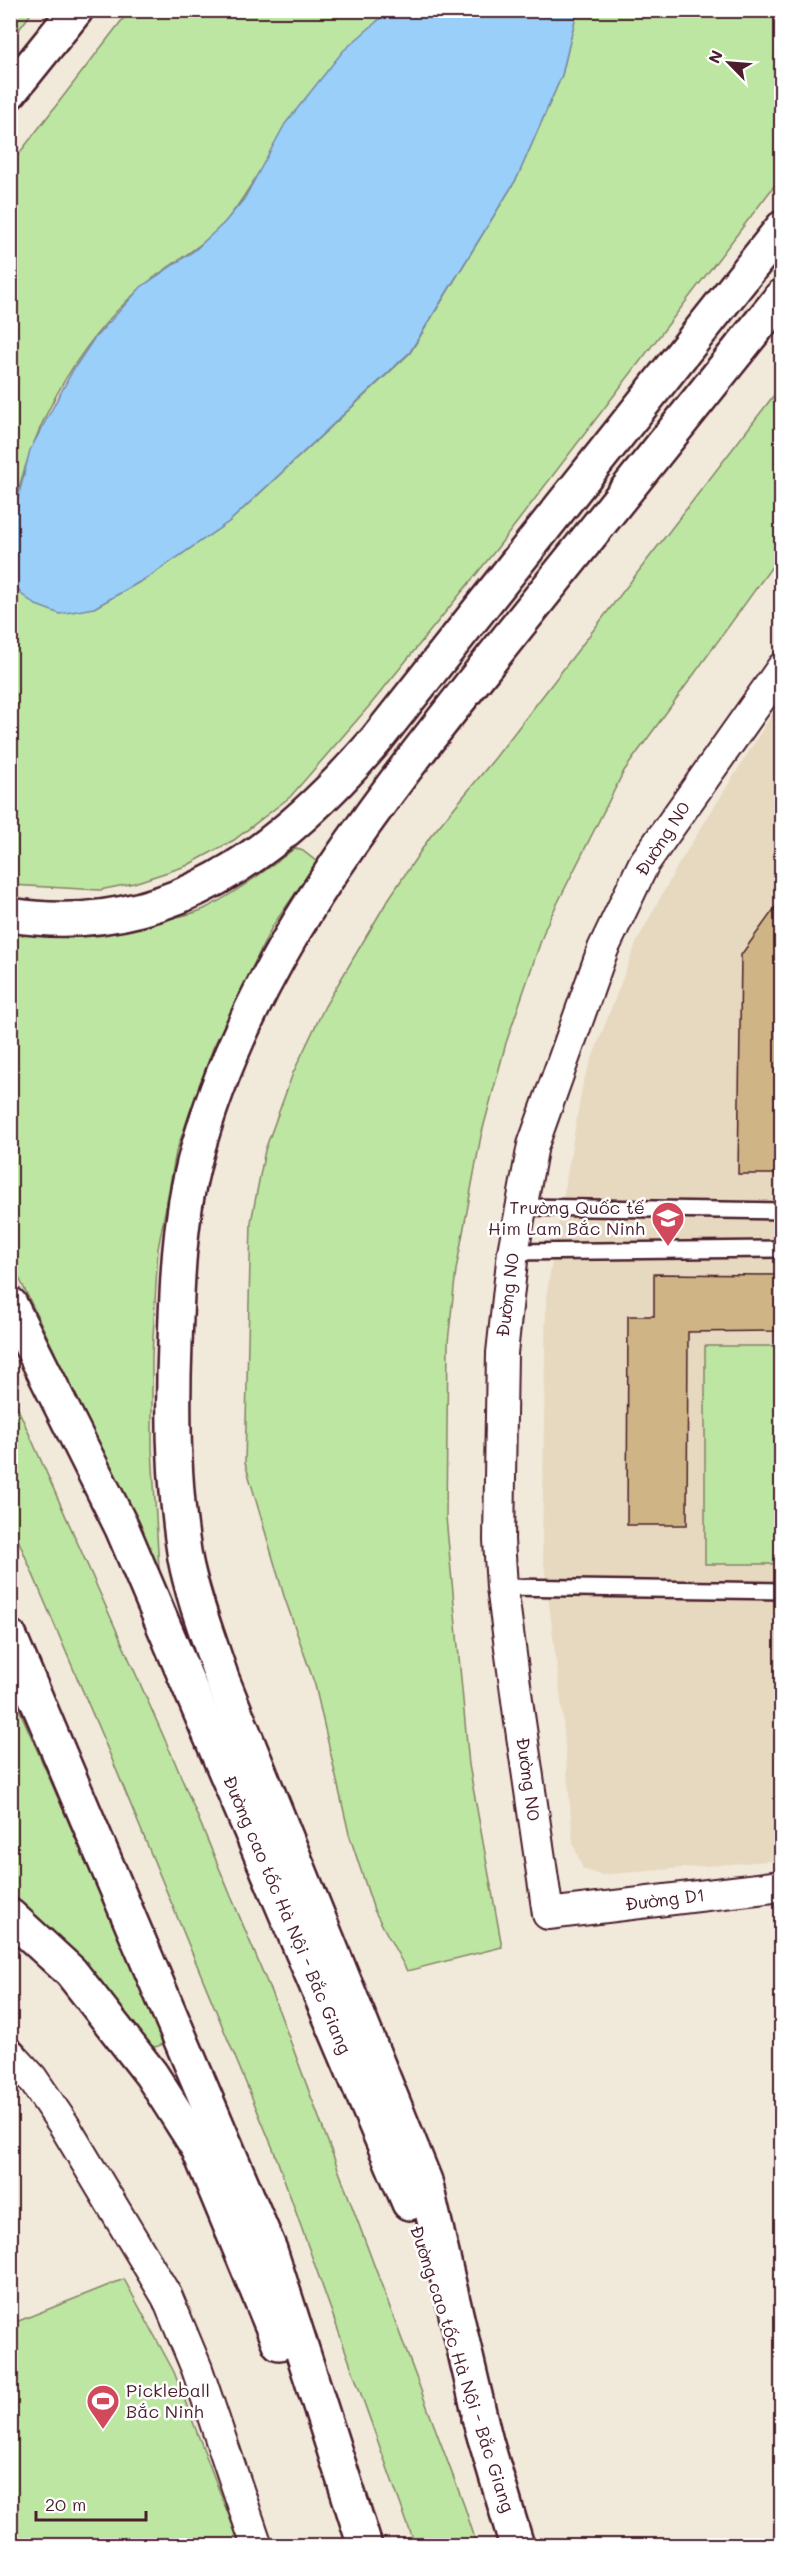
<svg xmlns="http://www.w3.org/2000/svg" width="792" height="2556" font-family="Mali,sans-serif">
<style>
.built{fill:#e7d9c0}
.green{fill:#bde6a2;stroke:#848266;stroke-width:1.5}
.water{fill:#99cff8;stroke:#7989a6;stroke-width:1.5}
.building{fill:#cfb585;stroke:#4a1f2b;stroke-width:1.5}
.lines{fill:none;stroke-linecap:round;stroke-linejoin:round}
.lane-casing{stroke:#4a1f2b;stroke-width:20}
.street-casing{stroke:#4a1f2b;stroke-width:34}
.highway-casing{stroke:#4a1f2b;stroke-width:38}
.lane{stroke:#fff;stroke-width:15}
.street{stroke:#fff;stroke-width:30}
.highway{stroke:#fff;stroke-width:33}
.labels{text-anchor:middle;stroke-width:5;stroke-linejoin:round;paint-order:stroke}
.street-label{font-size:18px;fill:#4a1f2b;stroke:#fff}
.poi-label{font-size:18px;fill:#4a1f2b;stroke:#fff;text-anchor:end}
</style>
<rect width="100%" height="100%" fill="#f1e9da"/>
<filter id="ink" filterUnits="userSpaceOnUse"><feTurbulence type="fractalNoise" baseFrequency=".0167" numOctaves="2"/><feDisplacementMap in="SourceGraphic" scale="12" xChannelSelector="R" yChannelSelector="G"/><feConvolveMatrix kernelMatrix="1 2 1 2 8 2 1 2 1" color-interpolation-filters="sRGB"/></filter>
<g filter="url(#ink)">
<!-- built -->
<polygon class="built" points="781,700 781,1860 600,1875 583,1869 573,1843 562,1709 542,1547 546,1297 583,1082 637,941 678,865"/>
<!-- green -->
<g class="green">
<polygon points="11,10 33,11 11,40 10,11"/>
<path d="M129 11H390L379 19C341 67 300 115 264 165 251 184 241 203 226 221 202 249 168 264 141 288 73 347 25 438 11 526V164Z"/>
<polygon points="577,11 781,11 781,177 495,551 371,704 290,797 234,840 186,866 134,883 100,890 11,885 10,578 21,594 94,608 150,576 230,521 410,353 517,178 562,75"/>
<polygon points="781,386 781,554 624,771 546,926 506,1043 481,1136 456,1270 448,1342 446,1517 469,1765 502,1947 407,1971 374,1910 349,1834 315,1685 284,1596 245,1463 251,1222 265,1150 293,1073 325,1006 386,903 430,837 495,758"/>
<path d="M295 848 303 851 317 862 272 927 213 1048 176 1152 158 1249 152 1355V1449L159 1569 11 1261V930C64 939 116 933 169 919 180 916 193 914 204 909 236 893 267 870 295 848Z"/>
<rect x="705" y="1346" width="76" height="218"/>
<polygon points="11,1393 174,1760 279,2011 465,2508 477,2545 415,2545 274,2151 111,1757 11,1523"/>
<polygon points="10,1688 163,2039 161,2045 155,2047 148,2044 74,1956 11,1892"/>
<polygon points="124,2279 174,2372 240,2545 11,2545 11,2324"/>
</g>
<!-- water -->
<polygon class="water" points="390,10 577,11 562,75 517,178 410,352 230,521 150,576 94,608 60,614 36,605 21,594 11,578 11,526 30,450 73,370 93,340 141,287 195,250 224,223 244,199 285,124 343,51"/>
<!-- building -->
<g class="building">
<polygon points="782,898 782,1174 738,1174 741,955"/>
<polygon points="654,1274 782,1275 782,1331 688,1332 687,1525 627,1525 628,1316 654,1316"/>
</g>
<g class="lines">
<defs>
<g id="lane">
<polyline points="522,1207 782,1211"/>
<polyline points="513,1252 782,1249"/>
<polyline points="502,1587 782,1591"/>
</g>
<g id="street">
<polyline points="782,668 644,863 603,949 533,1145 513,1252 502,1353 499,1540 502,1587 519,1715 548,1914 782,1886"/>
<polyline points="10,2054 32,2078 64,2125 167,2297 197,2369 257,2546"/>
</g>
<g id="highway">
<polyline points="10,92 76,10"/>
<path d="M10 915C167 940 280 852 376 740L782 228"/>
<polyline points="10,1304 122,1528 409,2203"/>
<polyline points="10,1637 270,2250 365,2546"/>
<polyline points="10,1916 71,1972 151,2074 174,2110 198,2148 279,2343"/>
<polyline points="479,2418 517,2546"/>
<path d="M485 2438 425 2181 222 1679C209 1639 193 1599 185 1558 173 1486 172 1416 175 1344 177 1285 179 1221 194 1163 246 962 378 802 504 643 597 527 689 411 782 296"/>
</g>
</defs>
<!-- lane casing -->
<use href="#lane" class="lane-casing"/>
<!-- street casing -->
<use href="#street" class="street-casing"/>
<!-- highway casing -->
<use href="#highway" class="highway-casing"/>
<!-- lane -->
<use href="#lane" class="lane"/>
<!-- street -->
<use href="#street" class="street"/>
<!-- highway -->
<use href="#highway" class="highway"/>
</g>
</g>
<!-- icons -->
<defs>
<symbol id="school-pin" viewBox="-11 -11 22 30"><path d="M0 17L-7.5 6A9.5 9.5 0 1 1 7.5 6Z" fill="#d1495b" stroke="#fff"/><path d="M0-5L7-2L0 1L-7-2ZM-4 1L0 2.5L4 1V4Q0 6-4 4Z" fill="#fff"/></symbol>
<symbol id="stadium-pin" viewBox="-11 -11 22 30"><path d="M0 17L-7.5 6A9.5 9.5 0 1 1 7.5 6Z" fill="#d1495b" stroke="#fff"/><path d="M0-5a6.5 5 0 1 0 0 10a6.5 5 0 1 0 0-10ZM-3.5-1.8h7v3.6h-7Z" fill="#fff"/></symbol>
</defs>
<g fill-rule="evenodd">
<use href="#school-pin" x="649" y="1199" width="38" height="52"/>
<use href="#stadium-pin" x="84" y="2382" width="38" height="52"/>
</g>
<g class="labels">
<!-- street labels -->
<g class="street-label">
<text transform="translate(663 839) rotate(-57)" y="6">Đường N0</text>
<text transform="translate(508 1295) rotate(-83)" y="6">Đường N0</text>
<text transform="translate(528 1779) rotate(82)" y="6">Đường N0</text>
<text transform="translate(665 1900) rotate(-7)" y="6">Đường D1</text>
<text transform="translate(287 1915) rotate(67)" y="6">Đường cao tốc Hà Nội - Bắc Giang</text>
<text transform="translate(462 2369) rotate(72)" y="6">Đường cao tốc Hà Nội - Bắc Giang</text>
</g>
<!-- poi labels -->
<g class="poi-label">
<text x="645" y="1214">Trường Quốc tế<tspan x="645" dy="21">Him Lam Bắc Ninh</tspan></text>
<text x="126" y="2397" text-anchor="start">Pickleball<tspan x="126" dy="21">Bắc Ninh</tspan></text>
</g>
</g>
<!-- margin -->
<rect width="792" height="2556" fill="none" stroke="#fff" stroke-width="36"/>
<rect x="18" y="18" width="756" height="2520" fill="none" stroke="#4a1f2b" stroke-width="2" filter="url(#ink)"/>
<!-- north arrow -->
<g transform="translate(729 63) rotate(295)" stroke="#ffffff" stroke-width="4.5" paint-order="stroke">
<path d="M0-4.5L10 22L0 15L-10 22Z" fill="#4a1f2b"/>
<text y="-9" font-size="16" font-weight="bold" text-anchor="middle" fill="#4a1f2b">N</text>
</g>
<!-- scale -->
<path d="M36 2511v9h110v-9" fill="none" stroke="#4a1f2b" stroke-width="3"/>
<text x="45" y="2511" font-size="18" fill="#4a1f2b" stroke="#ffffff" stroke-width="4.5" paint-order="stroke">20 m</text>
</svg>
